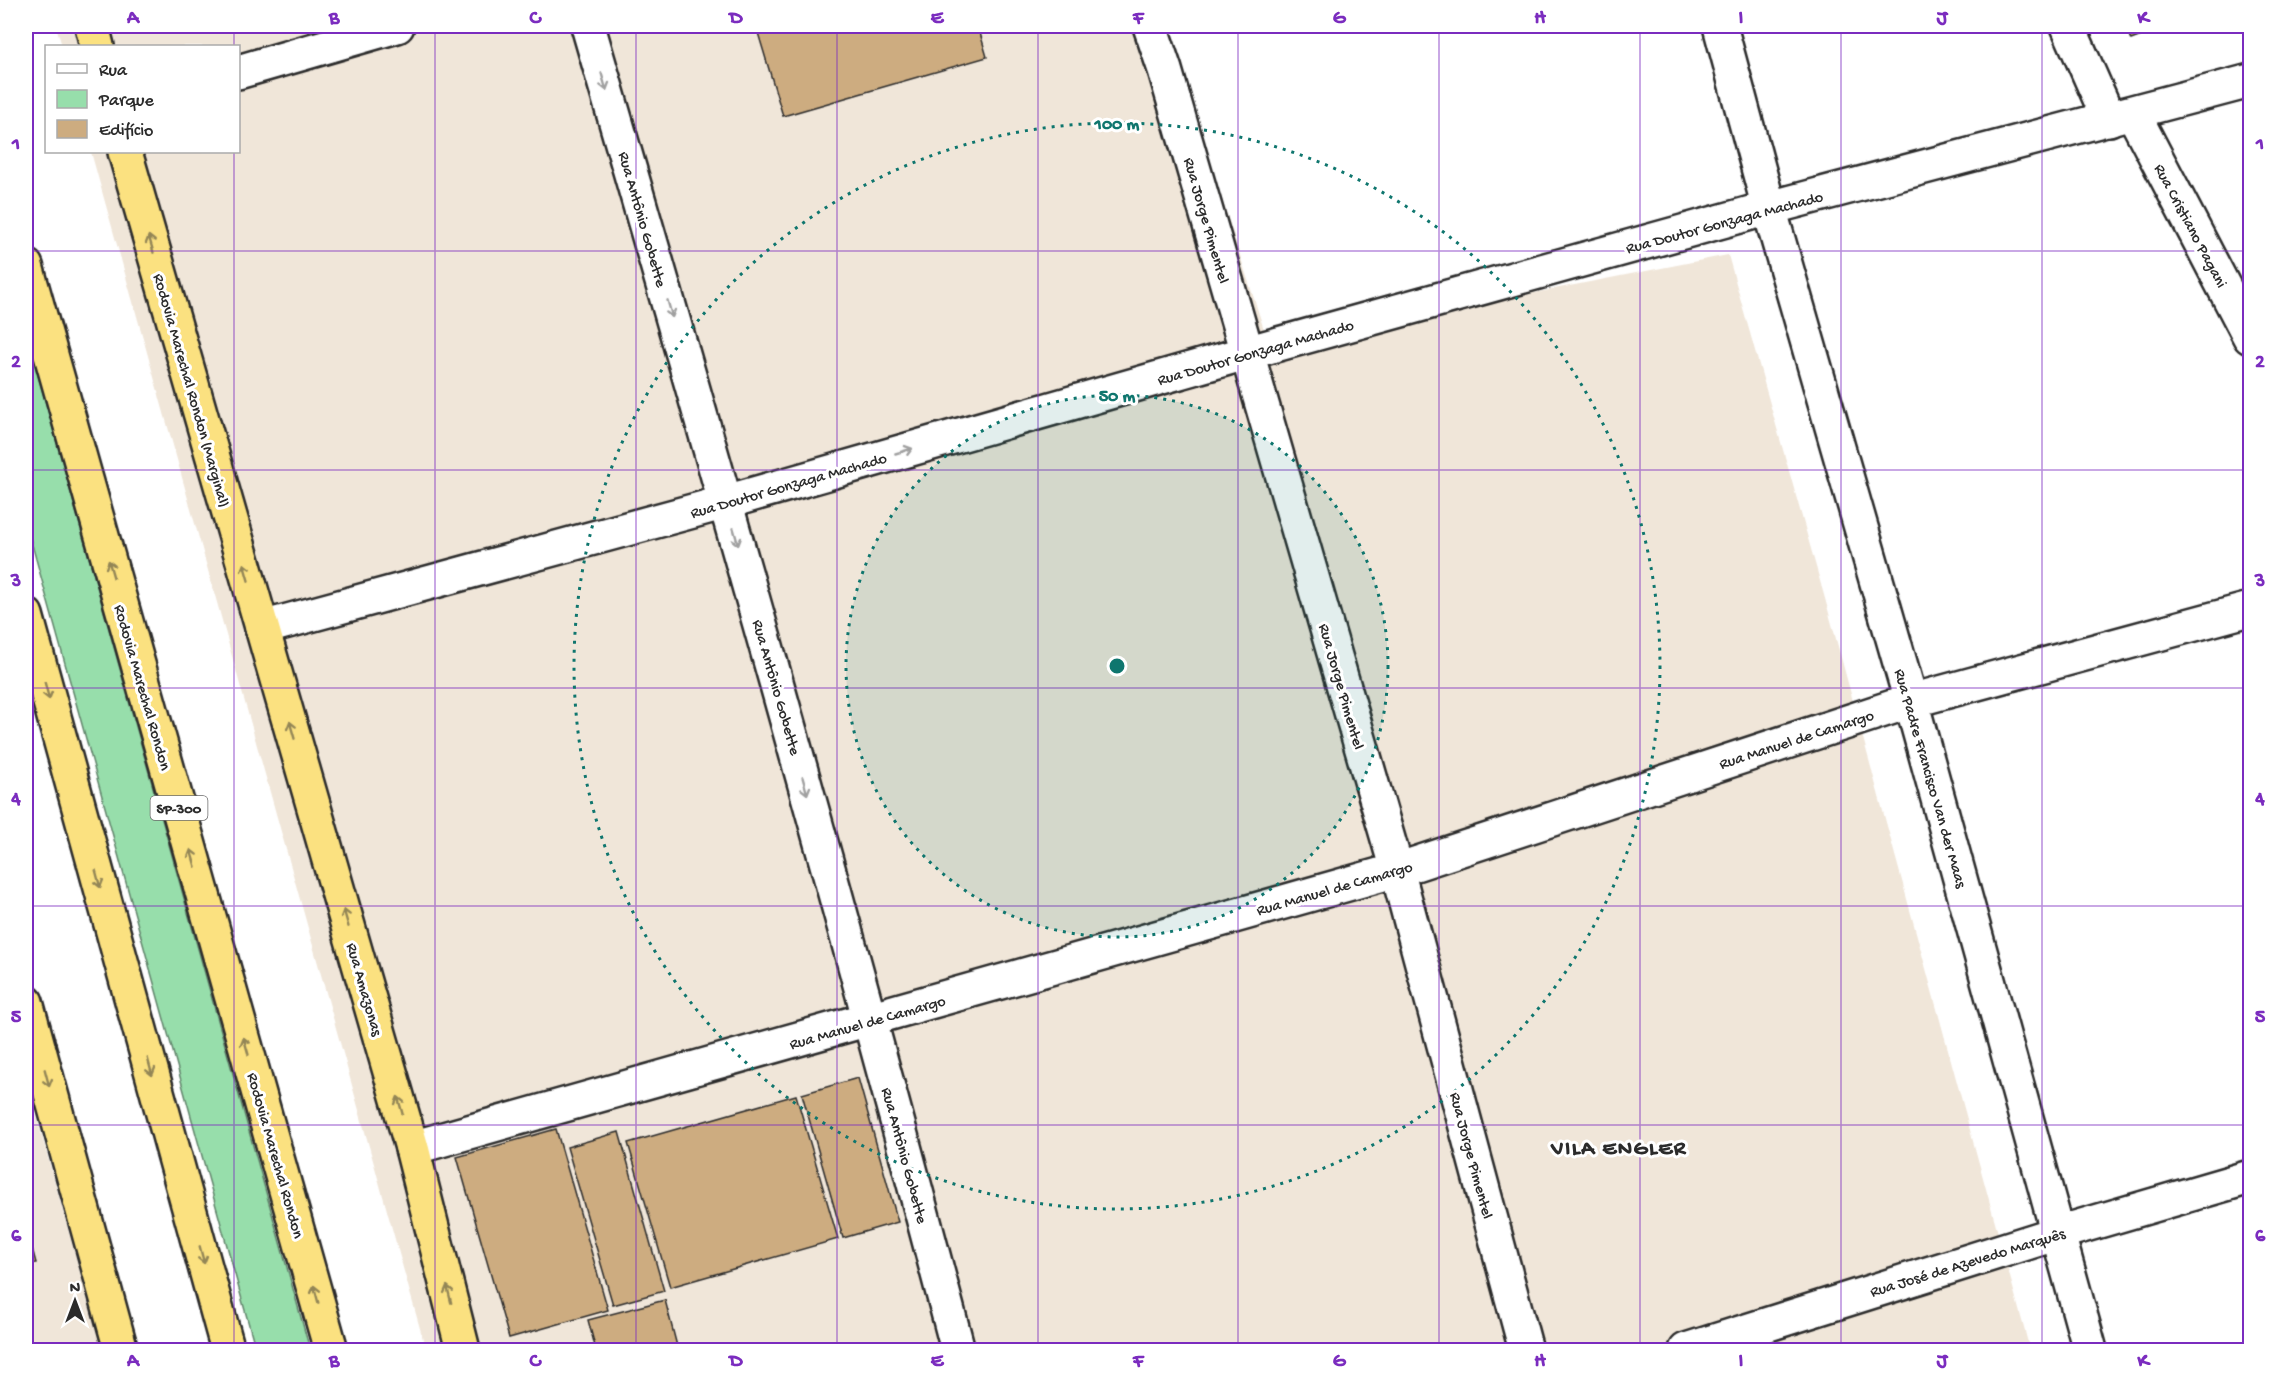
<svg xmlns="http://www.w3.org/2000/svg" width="2276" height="1376" font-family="'Gochi Hand',sans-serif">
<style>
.built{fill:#f0e6d9}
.green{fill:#97deab;stroke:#61846b;stroke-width:1.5}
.building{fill:#cdac80;stroke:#2b2b2b;stroke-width:1.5}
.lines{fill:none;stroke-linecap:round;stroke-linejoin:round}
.minor-casing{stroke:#2b2b2b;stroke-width:38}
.trunk-casing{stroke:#2b2b2b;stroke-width:38}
.motorway-casing{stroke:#2b2b2b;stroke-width:38}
.minor{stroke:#fff;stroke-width:33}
.trunk{stroke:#fbe180;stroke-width:33}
.motorway{stroke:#fbe180;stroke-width:33}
.oneway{stroke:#a0a0a0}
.oneway2{stroke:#938656}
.grid{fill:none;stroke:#7b2cbf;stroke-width:1.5;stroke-opacity:0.55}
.ring{fill:none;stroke:#0f766e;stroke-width:3;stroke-dasharray:3 6}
.labels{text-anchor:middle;stroke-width:6;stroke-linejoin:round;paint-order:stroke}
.shield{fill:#fff;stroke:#6b6b6b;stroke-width:1.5}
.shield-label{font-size:15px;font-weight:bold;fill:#2b2b2b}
.street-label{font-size:16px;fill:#2b2b2b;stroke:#fff}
.district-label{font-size:22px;font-weight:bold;letter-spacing:1.5px;fill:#2b2b2b;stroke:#fff}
.centre{fill:#0f766e;stroke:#fff;stroke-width:3}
.ring-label{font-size:18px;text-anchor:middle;font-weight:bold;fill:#0f766e;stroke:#fff;stroke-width:6;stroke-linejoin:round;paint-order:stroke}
.neatline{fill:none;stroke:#7b2cbf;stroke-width:2}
.grid-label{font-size:20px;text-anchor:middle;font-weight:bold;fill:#7b2cbf}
</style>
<rect width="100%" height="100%" fill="#fff"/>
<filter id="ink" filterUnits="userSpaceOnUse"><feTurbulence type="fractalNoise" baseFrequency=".0167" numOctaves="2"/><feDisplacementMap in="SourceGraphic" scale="12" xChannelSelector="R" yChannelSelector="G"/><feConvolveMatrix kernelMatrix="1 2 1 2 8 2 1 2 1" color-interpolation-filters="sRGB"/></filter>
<g filter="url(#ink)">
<!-- built -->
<g class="built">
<polygon points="56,26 1166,26 1269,345 1728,255 1824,595 2030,1350 426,1350 91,152 238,152 238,46 62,46"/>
<polygon points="26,1079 102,1350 26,1350"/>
</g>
<!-- green -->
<polygon class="green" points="26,332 310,1350 256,1350 26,523"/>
<!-- building -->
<g class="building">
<polygon points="756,26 978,26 987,57 783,116"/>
<polygon points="2125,26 2168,26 2131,40"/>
<polygon points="858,1078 898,1222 843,1238 802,1094"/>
<polygon points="796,1095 838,1239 670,1287 628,1143"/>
<polygon points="556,1129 608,1310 509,1338 457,1157"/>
<polygon points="619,1132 664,1291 613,1305 567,1147"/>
<polygon points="26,1226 36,1263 26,1265"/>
<polygon points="665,1300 678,1350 596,1350 588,1320"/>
</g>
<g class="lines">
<defs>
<g id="minor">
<path d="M588 26C716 466 842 907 958 1350"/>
<polyline points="1150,26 1165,70 1397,870 1526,1350"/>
<polyline points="1720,26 1769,208 1911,701 2090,1350"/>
<polyline points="2068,26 2109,119"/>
<polyline points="238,72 397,26"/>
<polyline points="2133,113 2250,337"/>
<polyline points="262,628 726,502 1246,353 1769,208 2250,81"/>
<polyline points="412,1148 1397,870 1911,701 2250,609"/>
<polyline points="1686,1350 2058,1233 2250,1177"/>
</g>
<g id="trunk">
<polyline points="92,26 97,46"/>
<polyline points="125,152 412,1148 463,1350"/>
<polyline points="26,1002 121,1350"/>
</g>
<g id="motorway">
<polyline points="26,266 331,1350"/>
<polyline points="26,615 228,1350"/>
</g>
</defs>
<!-- minor casing -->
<use href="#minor" class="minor-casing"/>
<!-- trunk casing -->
<use href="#trunk" class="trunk-casing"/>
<!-- motorway casing -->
<use href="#motorway" class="motorway-casing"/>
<!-- minor -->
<use href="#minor" class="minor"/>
<!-- trunk -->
<use href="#trunk" class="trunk"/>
<!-- motorway -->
<use href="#motorway" class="motorway"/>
</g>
<!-- one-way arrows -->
<defs><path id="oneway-shaft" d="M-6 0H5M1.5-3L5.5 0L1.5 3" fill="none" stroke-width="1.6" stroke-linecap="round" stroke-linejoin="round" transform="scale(1.5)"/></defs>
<g class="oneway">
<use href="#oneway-shaft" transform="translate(604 82) rotate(74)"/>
<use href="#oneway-shaft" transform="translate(670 309) rotate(74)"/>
<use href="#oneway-shaft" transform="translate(904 451) rotate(-16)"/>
<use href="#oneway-shaft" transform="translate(736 537) rotate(74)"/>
<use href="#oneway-shaft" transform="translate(805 786) rotate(74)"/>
</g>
<g class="oneway2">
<use href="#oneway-shaft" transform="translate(151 244) rotate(-106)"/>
<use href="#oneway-shaft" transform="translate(111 569) rotate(-106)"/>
<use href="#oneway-shaft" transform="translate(246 572) rotate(-106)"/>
<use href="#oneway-shaft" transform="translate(47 691) rotate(75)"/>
<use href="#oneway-shaft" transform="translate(292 730) rotate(-106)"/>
<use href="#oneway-shaft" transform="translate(193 858) rotate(-106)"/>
<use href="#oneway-shaft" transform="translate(98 879) rotate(75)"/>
<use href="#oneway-shaft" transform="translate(346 918) rotate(-106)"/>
<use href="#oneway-shaft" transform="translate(246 1046) rotate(-106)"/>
<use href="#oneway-shaft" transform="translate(150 1067) rotate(75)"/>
<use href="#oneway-shaft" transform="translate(47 1078) rotate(75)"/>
<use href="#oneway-shaft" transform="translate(400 1105) rotate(-106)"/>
<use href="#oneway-shaft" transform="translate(202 1255) rotate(75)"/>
<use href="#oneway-shaft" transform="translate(316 1294) rotate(-105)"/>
<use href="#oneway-shaft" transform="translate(449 1294) rotate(-104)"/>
</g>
</g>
<!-- grid -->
<path class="grid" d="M234 26V46M435 26V1350M636 26V1350M837 26V1350M1038 26V1350M1238 26V1350M1439 26V1350M1640 26V1350M1841 26V1350M2042 26V1350M234 152V1350M26 251H2250M26 470H2250M26 688H2250M26 906H2250M26 1125H2250"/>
<!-- distance rings -->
<circle cx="1117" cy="666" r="271" fill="#0f766e" fill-opacity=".12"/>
<g class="ring">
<circle cx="1117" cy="666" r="271"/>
<circle cx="1117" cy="666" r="543"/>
</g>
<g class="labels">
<!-- shield labels -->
<rect class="shield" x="150.5" y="796" width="57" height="24" rx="4.5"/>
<g class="shield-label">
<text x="179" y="813">SP-300</text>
</g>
<!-- street labels -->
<g class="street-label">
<text transform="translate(644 219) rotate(74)" y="6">Rua Antônio Gobette</text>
<text transform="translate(1208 220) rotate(74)" y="6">Rua Jorge Pimentel</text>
<text transform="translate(1724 221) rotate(-15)" y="6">Rua Doutor Gonzaga Machado</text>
<text transform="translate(2192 225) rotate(62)" y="6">Rua Cristiano Pagani</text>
<text transform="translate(1255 351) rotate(-16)" y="6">Rua Doutor Gonzaga Machado</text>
<text transform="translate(193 390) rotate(74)" y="6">Rodovia Marechal Rondon (Marginal)</text>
<text transform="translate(788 484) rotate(-16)" y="6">Rua Doutor Gonzaga Machado</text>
<text transform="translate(1343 686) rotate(74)" y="6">Rua Jorge Pimentel</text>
<text transform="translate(144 687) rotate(74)" y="6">Rodovia Marechal Rondon</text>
<text transform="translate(778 687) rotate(74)" y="6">Rua Antônio Gobette</text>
<text transform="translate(1796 738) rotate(-18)" y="6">Rua Manuel de Camargo</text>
<text transform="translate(1932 778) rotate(74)" y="6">Rua Padre Francisco Van der Maas</text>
<text transform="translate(1334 887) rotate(-16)" y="6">Rua Manuel de Camargo</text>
<text transform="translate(366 989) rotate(74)" y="6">Rua Amazonas</text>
<text transform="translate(867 1021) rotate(-16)" y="6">Rua Manuel de Camargo</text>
<text transform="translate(277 1155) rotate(74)" y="6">Rodovia Marechal Rondon</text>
<text transform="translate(906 1155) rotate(75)" y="6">Rua Antônio Gobette</text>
<text transform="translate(1473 1155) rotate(75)" y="6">Rua Jorge Pimentel</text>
<text transform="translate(1967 1261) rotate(-17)" y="6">Rua José de Azevedo Marquês</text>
</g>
<!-- district labels -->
<g class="district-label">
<text x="1619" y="1154">VILA ENGLER</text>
</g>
</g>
<circle cx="1117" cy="666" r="9" class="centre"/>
<g class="ring-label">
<text x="1117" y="129">100 m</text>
<text x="1117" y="401">50 m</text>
</g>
<!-- margin -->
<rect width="2276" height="1376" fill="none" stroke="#fff" stroke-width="66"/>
<!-- legend -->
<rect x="45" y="45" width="195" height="108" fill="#ffffff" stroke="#aaaaaa" stroke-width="1.5"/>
<rect x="57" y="64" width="30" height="9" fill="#ffffff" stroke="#aaaaaa" stroke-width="1.5"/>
<text x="99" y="75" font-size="18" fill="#2b2b2b">Rua</text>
<rect x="57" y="90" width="30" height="18" fill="#97deab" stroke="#aaaaaa" stroke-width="1.5"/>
<text x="99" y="105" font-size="18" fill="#2b2b2b">Parque</text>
<rect x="57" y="120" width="30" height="18" fill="#cdac80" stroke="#aaaaaa" stroke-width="1.5"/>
<text x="99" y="135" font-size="18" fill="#2b2b2b">Edifício</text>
<!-- north arrow -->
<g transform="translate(75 1301)" stroke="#ffffff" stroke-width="4.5" paint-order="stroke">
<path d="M0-4.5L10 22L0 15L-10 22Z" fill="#2b2b2b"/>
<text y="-9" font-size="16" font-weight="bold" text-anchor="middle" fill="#2b2b2b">N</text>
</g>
<rect x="33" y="33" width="2210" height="1310" class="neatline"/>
<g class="grid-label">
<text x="133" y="23">A</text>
<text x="334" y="23">B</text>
<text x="535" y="23">C</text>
<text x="736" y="23">D</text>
<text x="937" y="23">E</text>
<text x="1138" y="23">F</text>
<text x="1339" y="23">G</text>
<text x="1540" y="23">H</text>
<text x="1741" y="23">I</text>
<text x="1942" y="23">J</text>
<text x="2143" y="23">K</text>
<text x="16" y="149">1</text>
<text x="2260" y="149">1</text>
<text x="16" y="367">2</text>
<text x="2260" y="367">2</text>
<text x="16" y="586">3</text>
<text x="2260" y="586">3</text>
<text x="16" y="804">4</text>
<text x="2260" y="804">4</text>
<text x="16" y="1022">5</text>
<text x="2260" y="1022">5</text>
<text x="16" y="1241">6</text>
<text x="2260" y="1241">6</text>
<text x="133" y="1366">A</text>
<text x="334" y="1366">B</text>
<text x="535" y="1366">C</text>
<text x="736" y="1366">D</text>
<text x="937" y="1366">E</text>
<text x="1138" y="1366">F</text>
<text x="1339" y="1366">G</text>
<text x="1540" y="1366">H</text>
<text x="1741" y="1366">I</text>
<text x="1942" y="1366">J</text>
<text x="2143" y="1366">K</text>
</g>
</svg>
